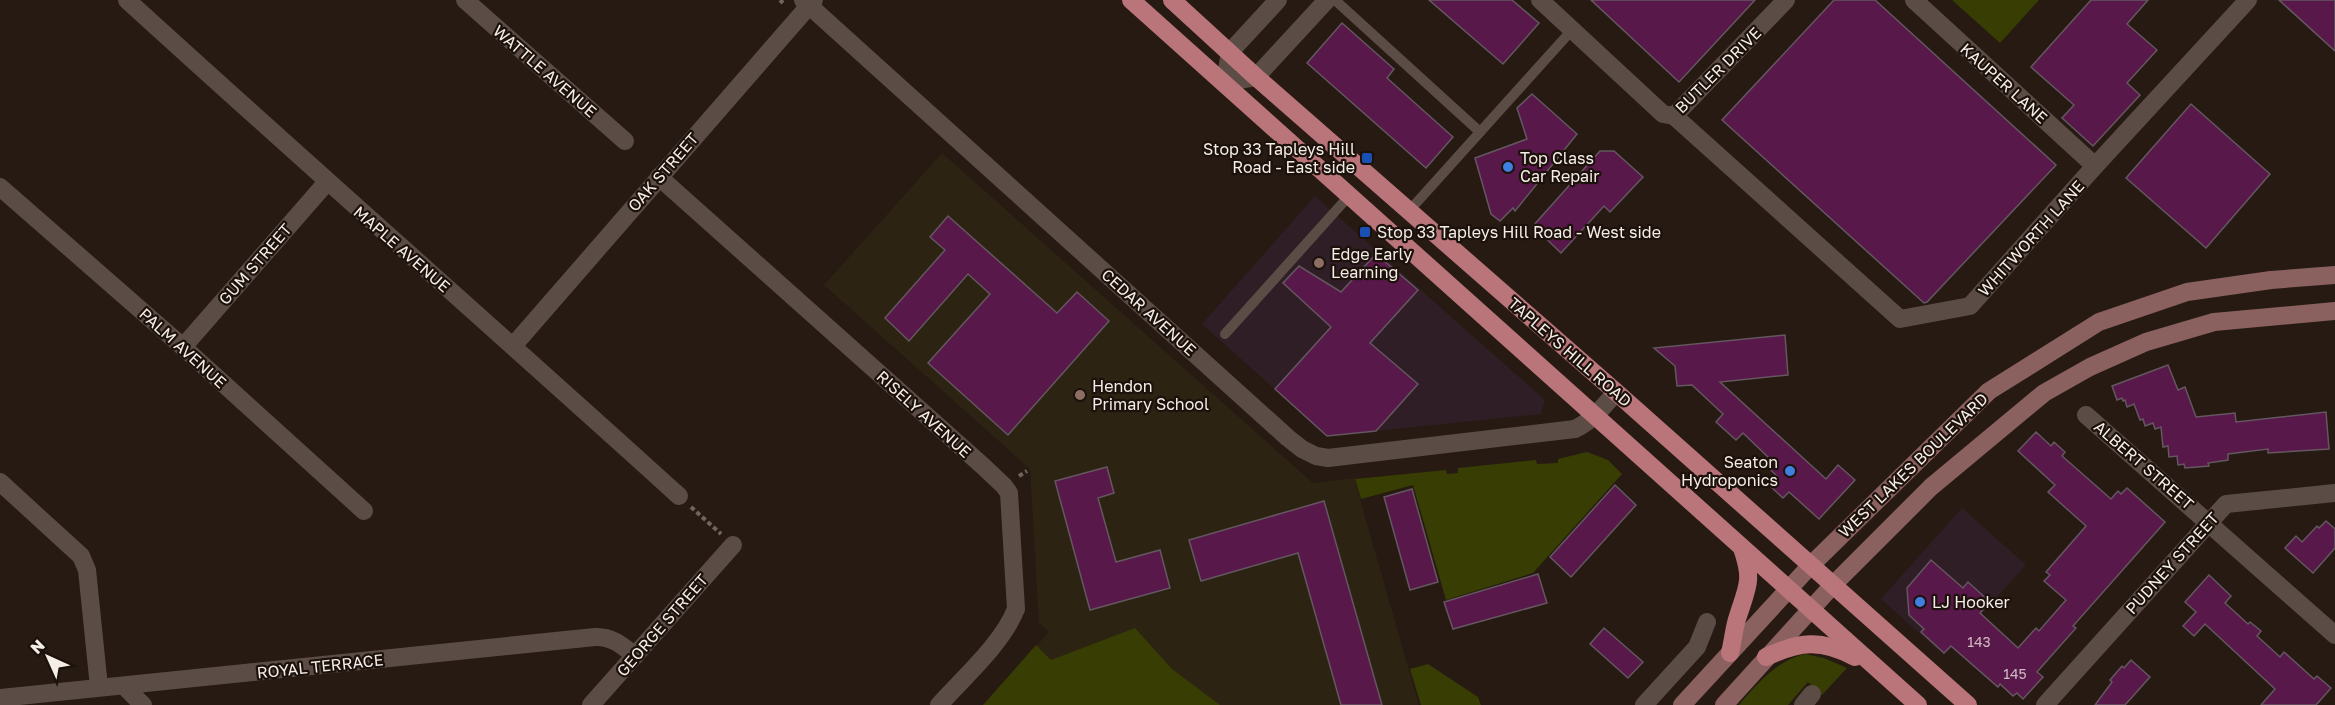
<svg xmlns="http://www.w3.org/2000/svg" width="2335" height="705" font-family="'Golos Text',sans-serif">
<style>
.commercial{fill:#301e26}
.education{fill:#2c2313}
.green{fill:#373d03}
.building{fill:#58184a;stroke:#645760;stroke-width:1.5}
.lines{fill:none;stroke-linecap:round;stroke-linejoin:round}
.path{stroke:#6f645e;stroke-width:4;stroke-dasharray:4.5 3;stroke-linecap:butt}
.lane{stroke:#5b4d45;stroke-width:10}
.street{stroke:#5b4d45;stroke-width:18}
.secondary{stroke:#8a615f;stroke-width:18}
.primary{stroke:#b97579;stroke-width:18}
.transit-dot{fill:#1a4fb4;stroke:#1c110b;stroke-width:2}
.shop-dot{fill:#3f7fe0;stroke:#1c110b;stroke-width:2}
.education-dot{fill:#8d6e63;stroke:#1c110b;stroke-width:2}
.labels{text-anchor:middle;stroke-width:4.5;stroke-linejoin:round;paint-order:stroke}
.number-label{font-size:14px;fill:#ceb8c0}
.street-label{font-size:16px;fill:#f5ede8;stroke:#1c110b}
.poi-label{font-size:16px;fill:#f5ede8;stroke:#1c110b;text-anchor:start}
</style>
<rect width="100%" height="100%" fill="#261a13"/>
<!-- commercial -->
<g class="commercial">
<polygon points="1315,196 1545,400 1541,414 1327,436 1202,324"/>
<polygon points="1962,508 2026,565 1944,655 1881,599"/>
</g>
<!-- education -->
<polygon class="education" points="942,153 1313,483 1354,478 1419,705 983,705 1049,632 1039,623 1030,469 824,285"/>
<!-- green -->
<g class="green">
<polygon points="1952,0 2039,0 2000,43"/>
<polygon points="1587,452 1608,460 1622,474 1533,573 1446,600 1413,485 1361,499 1355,479 1446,470 1447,474 1458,473 1458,468 1536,460 1537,464 1558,463 1558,459"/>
<polygon points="1135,628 1172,669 1220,705 983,705 1036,645 1051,660"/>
<path d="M1805 654 1824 658 1847 668 1822 695 1808 682 1788 705H1739C1757 684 1777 660 1805 654Z"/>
<polygon points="1428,664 1478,697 1481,705 1421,705 1410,669"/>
</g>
<!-- building -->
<g class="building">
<polygon points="1429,0 1512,0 1539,23 1503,64"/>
<polygon points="1591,0 1755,0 1679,82"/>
<polygon points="1834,0 1875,0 2056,165 1927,302 1924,303 1722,120"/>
<polygon points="2091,0 2148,0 2127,24 2157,50 2127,83 2140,95 2093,146 2062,118 2074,105 2031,67"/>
<polygon points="2279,0 2335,0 2335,51"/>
<polygon points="1342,23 1394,69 1387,78 1453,137 1426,168 1307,63"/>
<polygon points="1532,94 1577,134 1515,211 1513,208 1500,221 1491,214 1475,158 1527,139 1517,108"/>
<polygon points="2191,104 2270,174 2206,248 2126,178"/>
<polygon points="1600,151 1614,151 1643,177 1610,212 1604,206 1561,253 1533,226"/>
<polygon points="948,216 1057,313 1077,292 1109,321 1008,435 928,363 990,294 968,274 909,341 885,318 945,250 930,237"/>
<polygon points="1376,254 1418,290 1370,343 1418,384 1376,431 1327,436 1275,389 1331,327 1283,283 1299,266 1341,292"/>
<polygon points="1785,335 1788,375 1720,382 1826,479 1838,465 1855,480 1819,519 1789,492 1783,498 1769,485 1777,476 1764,464 1769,458 1743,433 1736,440 1716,422 1723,414 1692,385 1677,386 1675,366 1654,348"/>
<polygon points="2168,365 2178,390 2185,387 2196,417 2235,413 2236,422 2326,412 2329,449 2268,453 2268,449 2228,454 2228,460 2208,463 2209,466 2185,468 2184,464 2178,465 2177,456 2169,457 2168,446 2163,447 2161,427 2155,429 2153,423 2145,426 2143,419 2140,420 2134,404 2127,407 2125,400 2123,401 2122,398 2117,400 2112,386"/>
<polygon points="2036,432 2051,446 2054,442 2065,452 2062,456 2111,499 2118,491 2121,494 2127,488 2165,522 2073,626 2076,628 2037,672 2043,677 2023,699 2017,693 2013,696 2000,684 1998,687 1951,646 1944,653 1921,632 1924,629 1909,615 1907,588 1931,560 1963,588 1968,582 1990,602 1980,613 2018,648 2036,628 2039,631 2066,600 2044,581 2050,575 2046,572 2086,526 2048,492 2055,485 2018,451"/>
<polygon points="1107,467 1114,493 1098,498 1116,562 1160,550 1170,588 1090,610 1055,481"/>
<polygon points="1615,485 1636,505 1571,577 1550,557"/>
<polygon points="1412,489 1438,582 1410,590 1384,497"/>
<polygon points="1324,501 1382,705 1341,705 1298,553 1201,581 1189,540"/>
<polygon points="2326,521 2335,529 2335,548 2313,573 2285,548 2296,536 2302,542 2317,526 2319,528"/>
<polygon points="1538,574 1547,603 1453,629 1444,602"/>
<polygon points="2209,575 2231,596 2225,603 2248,624 2250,622 2261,631 2257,636 2280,657 2284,652 2314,679 2317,676 2331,688 2316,705 2261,705 2275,689 2205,624 2194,636 2183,626 2196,612 2185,602"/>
<polygon points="1604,628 1643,662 1628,678 1590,644"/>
<polygon points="2131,660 2150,677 2125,705 2095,705 2112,682 2110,680 2122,666 2124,668"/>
</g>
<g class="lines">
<!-- path -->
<g class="path">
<polyline points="780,3 783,0"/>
<polyline points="1019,476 1027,471"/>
<polyline points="691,507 721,534"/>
</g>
<!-- lane -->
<g class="lane">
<polyline points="1335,0 1480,132"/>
<polyline points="1409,211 1572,30"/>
<polyline points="1225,334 1349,196"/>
</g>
<!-- street -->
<g class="street">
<path d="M127 0C310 167 496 330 679 496"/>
<polyline points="465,0 625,141"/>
<path d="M803 0 1288 438 1302 449 1316 456 1328 458 1575 429C1592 421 1604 406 1616 392"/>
<polyline points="1278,0 1230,52 1225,83 1256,77 1327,0"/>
<polyline points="1540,0 1663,114 1674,116 1786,0"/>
<polyline points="1914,0 2095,166"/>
<polyline points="1674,116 1900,319 1970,306 2095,166 2248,0"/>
<path d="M659 177 984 467 1004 486 1009 493 1016 609C1002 644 965 676 939 705"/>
<polyline points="0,187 183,347 364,511"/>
<polyline points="513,346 814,0"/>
<polyline points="183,347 327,182"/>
<polyline points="2086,415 2335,635"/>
<polyline points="0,482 81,556 87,570 99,687"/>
<polyline points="124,686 143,705"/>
<path d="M0 698 595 637C612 636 623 646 635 656"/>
<polyline points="591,705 733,545"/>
<polyline points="1644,705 1697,647 1707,622"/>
<polyline points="1803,705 1812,694"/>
<polyline points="2045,705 2226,504 2335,493"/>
</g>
<!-- secondary -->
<g class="secondary">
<polyline points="1682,705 1811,565 1989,391 2099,322 2187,292 2271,280 2335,275"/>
<polyline points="1724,705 1833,585 1931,487 2044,393 2090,367 2146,342 2214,322 2335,311"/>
</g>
<!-- primary -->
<g class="primary">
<polyline points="1131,0 1918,705"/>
<polyline points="1172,0 1256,77 1616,392 1968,705"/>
<path d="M1730 653C1733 641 1734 627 1738 616 1748 585 1753 580 1742 548"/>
<path d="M1766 657C1800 641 1821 639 1855 657"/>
</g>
</g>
<!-- markers -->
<g class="transit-dot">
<rect x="1361" y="152" width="12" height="12" rx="3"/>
<rect x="1359" y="226" width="12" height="12" rx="3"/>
</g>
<g class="shop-dot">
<circle cx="1508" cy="167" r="6"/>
<circle cx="1790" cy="471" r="6"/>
<circle cx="1920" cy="602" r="6"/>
</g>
<g class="education-dot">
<circle cx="1319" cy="263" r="6"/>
<circle cx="1080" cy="395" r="6"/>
</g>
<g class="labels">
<!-- number labels -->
<g class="number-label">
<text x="1979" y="647">143</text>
<text x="2015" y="679">145</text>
</g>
<!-- street labels -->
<g class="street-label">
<text transform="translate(1718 70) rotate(-45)" y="6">BUTLER DRIVE</text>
<text transform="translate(545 71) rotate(41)" y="6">WATTLE AVENUE</text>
<text transform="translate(2004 83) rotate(42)" y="6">KAUPER LANE</text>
<text transform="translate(663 172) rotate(-49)" y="6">OAK STREET</text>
<text transform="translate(2031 238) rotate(-48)" y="6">WHITWORTH LANE</text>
<text transform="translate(402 249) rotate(41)" y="6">MAPLE AVENUE</text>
<text transform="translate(255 264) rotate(-49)" y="6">GUM STREET</text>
<text transform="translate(1149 312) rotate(42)" y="6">CEDAR AVENUE</text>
<text transform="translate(183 348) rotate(42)" y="6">PALM AVENUE</text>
<text transform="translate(1570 352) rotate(41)" y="6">TAPLEYS HILL ROAD</text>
<text transform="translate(924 414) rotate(42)" y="6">RISELY AVENUE</text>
<text transform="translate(1913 465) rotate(-44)" y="6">WEST LAKES BOULEVARD</text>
<text transform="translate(2144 465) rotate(41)" y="6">ALBERT STREET</text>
<text transform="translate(2172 563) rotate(-48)" y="6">PUDNEY STREET</text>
<text transform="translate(662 625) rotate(-49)" y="6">GEORGE STREET</text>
<text transform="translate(320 666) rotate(-6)" y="6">ROYAL TERRACE</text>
</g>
<!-- poi labels -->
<g class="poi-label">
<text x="1355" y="155" text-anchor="end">Stop 33 Tapleys Hill<tspan x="1355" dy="18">Road - East side</tspan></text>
<text x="1520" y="164">Top Class<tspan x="1520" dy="18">Car Repair</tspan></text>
<text x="1377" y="238">Stop 33 Tapleys Hill Road - West side</text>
<text x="1331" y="260">Edge Early<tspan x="1331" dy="18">Learning</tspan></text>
<text x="1092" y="392">Hendon<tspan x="1092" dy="18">Primary School</tspan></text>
<text x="1778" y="468" text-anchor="end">Seaton<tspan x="1778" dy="18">Hydroponics</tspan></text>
<text x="1932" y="608">LJ Hooker</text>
</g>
</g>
<!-- north arrow -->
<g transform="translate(48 657) rotate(315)" stroke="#1c110b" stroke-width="4.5" paint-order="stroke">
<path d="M0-4.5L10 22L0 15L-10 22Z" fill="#f5ede8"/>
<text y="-9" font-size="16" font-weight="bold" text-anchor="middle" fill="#f5ede8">N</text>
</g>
</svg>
